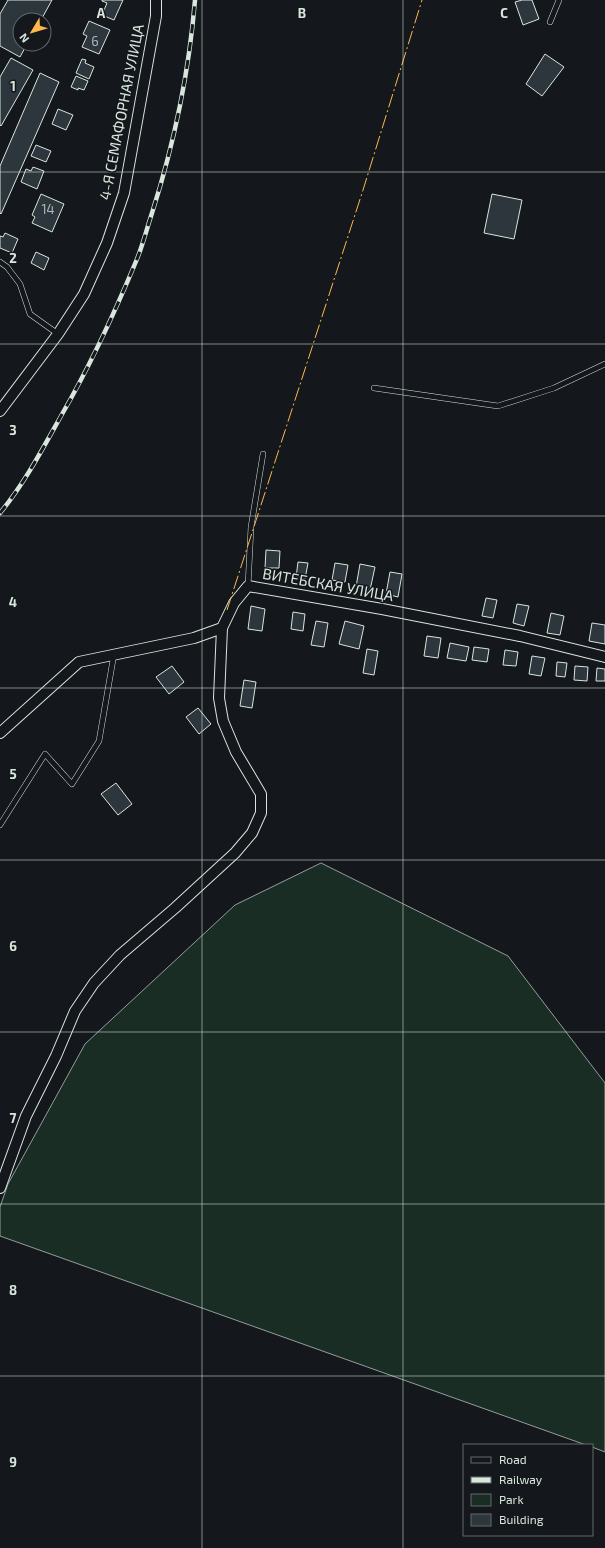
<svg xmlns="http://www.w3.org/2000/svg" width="605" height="1548" font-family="'Exo 2',sans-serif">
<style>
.green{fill:#1a2d24;stroke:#939e99}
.building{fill:#2c363c;stroke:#d8e6dc}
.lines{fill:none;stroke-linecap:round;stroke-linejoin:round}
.service-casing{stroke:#d8e6dc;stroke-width:6}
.minor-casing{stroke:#d8e6dc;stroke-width:12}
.service{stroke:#14181c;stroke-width:5}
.minor{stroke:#14181c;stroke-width:10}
.rail-casing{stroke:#d8e6dc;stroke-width:4.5}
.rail{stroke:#14181c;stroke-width:3;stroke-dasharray:9;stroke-linecap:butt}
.power{stroke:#ffb74d;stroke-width:1;stroke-dasharray:14 3 2 3;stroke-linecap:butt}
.grid{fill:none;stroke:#d8e6dc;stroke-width:1;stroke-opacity:0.55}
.labels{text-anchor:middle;stroke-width:3;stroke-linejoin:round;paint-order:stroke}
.number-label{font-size:13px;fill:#adbab4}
.street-label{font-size:15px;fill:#d8e6dc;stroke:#14181c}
.grid-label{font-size:13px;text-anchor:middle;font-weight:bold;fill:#d8e6dc;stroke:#14181c;stroke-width:3;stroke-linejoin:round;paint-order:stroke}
</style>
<rect width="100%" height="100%" fill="#14181c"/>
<!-- green -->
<polygon class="green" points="321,863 508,956 605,1083 605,1452 592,1447 592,1445 586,1445 0,1236 0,1207 8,1184 85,1044 235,905"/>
<!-- building -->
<g class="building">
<polygon points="8,0 52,0 41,20 20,20 20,44 27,44 20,57 0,46 0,14"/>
<polygon points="102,0 123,0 114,20 102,15 107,3 102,1"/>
<polygon points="522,0 532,0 539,19 523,25 515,2"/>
<polygon points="89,21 110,30 99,54 82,47 87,36 83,34"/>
<polygon points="545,54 564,67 542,96 526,84"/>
<polygon points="11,58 33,70 1,126 0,125 0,77"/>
<polygon points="82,59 86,60 85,63 94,67 89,79 76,73"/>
<polygon points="40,73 59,82 1,214 0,213 0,166"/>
<polygon points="76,76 88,81 84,90 78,88 78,90 71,87"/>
<polygon points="58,109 73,115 66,130 52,124"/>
<polygon points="36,145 51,151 46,162 31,156"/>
<polygon points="33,167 44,171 37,189 21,182 26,169 31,171"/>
<polygon points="41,194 64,204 52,232 32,223 35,217 32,215"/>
<polygon points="492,194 522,200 514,239 484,233"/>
<polygon points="5,233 18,239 12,253 0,248 0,236 3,237"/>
<polygon points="36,252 49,258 44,270 31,263"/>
<polygon points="266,550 280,551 279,568 265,568"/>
<polygon points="298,562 308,563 305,579 296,578"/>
<polygon points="335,563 348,565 345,582 332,580"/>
<polygon points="360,564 375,567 370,590 356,587"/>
<polygon points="390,572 402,574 398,597 386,594"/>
<polygon points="486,598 497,600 493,618 482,616"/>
<polygon points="517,604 529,606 524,626 513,623"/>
<polygon points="251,606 265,609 262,631 248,629"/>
<polygon points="293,612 305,614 303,631 291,629"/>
<polygon points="551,613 564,616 560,635 547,633"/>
<polygon points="316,621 328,623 324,647 311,645"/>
<polygon points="345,621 364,626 359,649 339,644"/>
<polygon points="592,623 605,625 605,644 589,641"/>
<polygon points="427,636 441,638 438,658 424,656"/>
<polygon points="450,643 469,647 466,661 447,658"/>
<polygon points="474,647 489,649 487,662 472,660"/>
<polygon points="367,649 378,651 374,675 363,673"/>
<polygon points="505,650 518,652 516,666 503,665"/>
<polygon points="532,656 545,658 541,676 529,674"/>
<polygon points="557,662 567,663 565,677 556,676"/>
<polygon points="172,666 184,682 169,694 156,677"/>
<polygon points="575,666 588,667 587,681 574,680"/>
<polygon points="597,668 605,669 605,681 596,681"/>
<polygon points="244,680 256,682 252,708 240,706"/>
<polygon points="198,708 211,724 199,734 186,717"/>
<polygon points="116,783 132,804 118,815 101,794"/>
</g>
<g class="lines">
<defs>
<g id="service">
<polyline points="550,22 559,0"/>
<polyline points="0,262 7,267 20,284 30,314 58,334"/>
<polyline points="374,388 498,406 554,388 605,364"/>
<polyline points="248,586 251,527 263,454"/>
<polyline points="0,825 45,754 72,784 99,741 114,654"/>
</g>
<g id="minor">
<polyline points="0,411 58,334 84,294 107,243 124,193 156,16 156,0"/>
<polyline points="0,733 79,662 194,638 222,628 234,603 248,586 382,609 520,636 605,657"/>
<polyline points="0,1188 26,1116 56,1056 75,1011 94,983 120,955 175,908 235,853 252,833 261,813 261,794 236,752 223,721 219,698 222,628"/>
</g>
</defs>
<!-- service casing -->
<use href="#service" class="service-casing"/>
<!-- minor casing -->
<use href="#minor" class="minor-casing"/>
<!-- service -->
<use href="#service" class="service"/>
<!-- minor -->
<use href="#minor" class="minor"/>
<defs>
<path id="rail" d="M0 513C24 484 42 450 61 416 90 366 115 312 137 259 143 244 147 228 152 213 174 144 189 72 195 0"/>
</defs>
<!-- rail casing -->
<use href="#rail" class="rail-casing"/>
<!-- rail -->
<use href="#rail" class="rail"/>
<!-- power -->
<polyline class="power" points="227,610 363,190 422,0"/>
</g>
<!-- grid -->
<path class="grid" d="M202 0V1548M403 0V1548M0 172H605M0 344H605M0 516H605M0 688H605M0 860H605M0 1032H605M0 1204H605M0 1376H605"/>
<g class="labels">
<!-- number labels -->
<g class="number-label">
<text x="95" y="46">6</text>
<text x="48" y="214">14</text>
</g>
<!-- street labels -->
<g class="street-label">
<text transform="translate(122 112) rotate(-79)" y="5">4-Я СЕМАФОРНАЯ УЛИЦА</text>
<text transform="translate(328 585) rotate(10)" y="5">ВИТЕБСКАЯ УЛИЦА</text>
</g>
</g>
<g class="grid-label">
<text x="101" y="18">A</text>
<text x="302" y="18">B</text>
<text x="504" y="18">C</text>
<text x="13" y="91">1</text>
<text x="13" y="263">2</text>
<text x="13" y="435">3</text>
<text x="13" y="607">4</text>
<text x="13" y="779">5</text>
<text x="13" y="951">6</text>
<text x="13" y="1123">7</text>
<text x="13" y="1295">8</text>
<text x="13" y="1467">9</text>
</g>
<!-- legend -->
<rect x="463" y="1444" width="130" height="92" fill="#14181c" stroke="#626a69"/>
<rect x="471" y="1457" width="20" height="6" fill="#14181c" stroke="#626a69"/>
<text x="499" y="1464" font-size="12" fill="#d8e6dc">Road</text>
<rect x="471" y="1477" width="20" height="6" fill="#d8e6dc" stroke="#626a69"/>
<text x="499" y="1484" font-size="12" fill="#d8e6dc">Railway</text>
<rect x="471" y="1494" width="20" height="12" fill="#1a2d24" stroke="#626a69"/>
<text x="499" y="1504" font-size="12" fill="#d8e6dc">Park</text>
<rect x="471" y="1514" width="20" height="12" fill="#2c363c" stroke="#626a69"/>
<text x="499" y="1524" font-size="12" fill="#d8e6dc">Building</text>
<!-- north arrow -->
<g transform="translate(32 32) rotate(232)"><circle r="19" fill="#14181c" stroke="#626a69"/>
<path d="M0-3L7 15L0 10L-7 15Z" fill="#ffb74d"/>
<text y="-6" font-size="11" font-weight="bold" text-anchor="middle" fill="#d8e6dc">N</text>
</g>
</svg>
